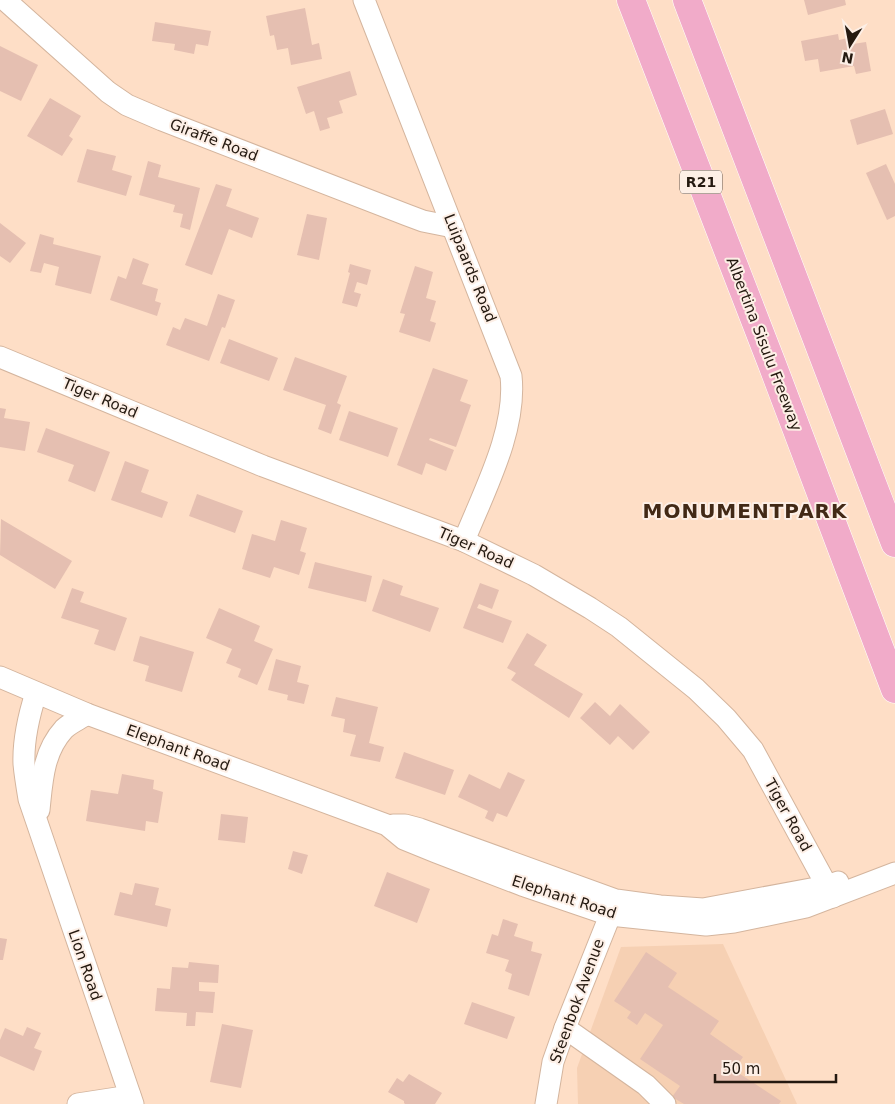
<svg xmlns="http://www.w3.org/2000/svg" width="895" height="1104" font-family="'DejaVu Sans',sans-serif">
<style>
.built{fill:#f6d0b3}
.building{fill:#e5bfb1}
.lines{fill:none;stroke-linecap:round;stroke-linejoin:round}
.minor-casing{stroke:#d4b59e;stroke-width:23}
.highway-casing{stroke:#fff;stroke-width:29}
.minor{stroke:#fff;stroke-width:21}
.highway{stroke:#f1abc9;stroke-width:28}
.labels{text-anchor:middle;stroke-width:4;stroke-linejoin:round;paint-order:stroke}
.shield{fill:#fdefe6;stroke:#655950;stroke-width:1}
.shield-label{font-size:14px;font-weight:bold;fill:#241910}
.street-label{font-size:15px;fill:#241910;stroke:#fdefe6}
.district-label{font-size:20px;font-weight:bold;letter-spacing:1px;fill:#422916;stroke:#fdefe6}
</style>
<rect width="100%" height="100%" fill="#fedec6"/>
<!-- built -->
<polygon class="built" points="723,944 797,1104 578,1104 577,1068 621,947"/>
<!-- building -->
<g class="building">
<polygon points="804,0 845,0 846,5 808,15"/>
<polygon points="305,8 312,45 319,43 322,59 291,65 288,48 277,50 274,35 270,36 266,16"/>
<polygon points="155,22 211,31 208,46 196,44 194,54 174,50 175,44 152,41"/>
<polygon points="838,34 839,40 852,37 853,44 866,42 871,71 856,74 854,66 820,72 818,59 805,61 801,41"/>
<polygon points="0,46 38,65 21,101 0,91"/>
<polygon points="350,71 357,95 339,101 343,113 327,118 330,128 320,131 314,111 306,114 297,87"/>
<polygon points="50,98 81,116 69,136 73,139 62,156 27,136"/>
<polygon points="885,109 893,134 857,145 850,120"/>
<polygon points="87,149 116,156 112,170 132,176 126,196 77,182"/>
<polygon points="148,161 161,165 158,177 200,188 190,230 180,227 183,214 173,212 175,205 139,195"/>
<polygon points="886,164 895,184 895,216 887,220 866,173"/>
<polygon points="216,184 232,189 226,206 259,218 252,238 229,229 212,275 185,265"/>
<polygon points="307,214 327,218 319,260 297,255"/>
<polygon points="0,223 26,243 10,263 0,256"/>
<polygon points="40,234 54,238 53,244 101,256 91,294 55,285 59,267 44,263 41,273 30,271"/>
<polygon points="133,258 149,264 142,284 158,289 155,301 161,303 157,316 110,300 118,276 126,279"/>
<polygon points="350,264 371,270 367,285 357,282 354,292 361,294 357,307 342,303 350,273 348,272"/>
<polygon points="415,266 433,272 426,298 436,301 430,321 436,323 430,342 399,332 405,314 400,313"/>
<polygon points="218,294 235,300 225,328 222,327 209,361 166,345 173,327 180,330 185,318 207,326"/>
<polygon points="229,339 278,358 269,381 220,363"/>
<polygon points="295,357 347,376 337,403 341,405 331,434 318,429 326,405 283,390"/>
<polygon points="433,368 468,380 460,401 471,405 456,447 430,438 429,440 454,450 446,471 426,463 422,475 397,465"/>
<polygon points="0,408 6,409 4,418 30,422 25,451 0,447"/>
<polygon points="349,411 398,428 388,457 339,440"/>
<polygon points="46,428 110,452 95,492 68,481 74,465 37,452"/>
<polygon points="125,461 149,470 141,492 168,502 162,518 111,500"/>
<polygon points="197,494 243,511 235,533 189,516"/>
<polygon points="1,519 72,561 55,589 0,555"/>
<polygon points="281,520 307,528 300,551 306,553 299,575 274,567 270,578 242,569 252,534 275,541"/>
<polygon points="315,562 372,576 366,602 308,588"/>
<polygon points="383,579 403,586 400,595 439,608 430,632 372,611"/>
<polygon points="480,583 499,590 492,609 479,604 477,608 512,621 503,643 463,628"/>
<polygon points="72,588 84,592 80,602 127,618 115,651 94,644 99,630 61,618"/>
<polygon points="219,608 260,626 254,641 273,649 257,685 238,677 241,669 226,663 232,649 206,638"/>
<polygon points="527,633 547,645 534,665 583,694 569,718 511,680 516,673 507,668"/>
<polygon points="140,636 194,652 182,692 145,681 149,666 133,661"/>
<polygon points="276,659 301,666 297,682 309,685 304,704 287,700 288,695 268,690"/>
<polygon points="336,697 378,707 369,743 384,747 380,762 350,756 356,735 343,732 345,719 331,716"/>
<polygon points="595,702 610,716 620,704 650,732 633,750 618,736 610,745 580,718"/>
<polygon points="404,752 454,770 445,795 395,778"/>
<polygon points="508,772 525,780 507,817 497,813 493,822 485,818 488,811 458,797 469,774 500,789"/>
<polygon points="122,774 154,780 153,789 163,792 158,823 146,821 145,831 86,821 91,790 118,794"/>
<polygon points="221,814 248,817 245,843 218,840"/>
<polygon points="293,851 308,855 302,874 288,869"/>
<polygon points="387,872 430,889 417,923 374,906"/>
<polygon points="135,883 159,888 155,905 171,909 167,927 114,915 120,892 132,895"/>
<polygon points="503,919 518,924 514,936 533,942 531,951 542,954 529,996 508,989 512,974 505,971 509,960 486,953 492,934 498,936"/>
<polygon points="0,938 7,939 3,960 0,960"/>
<polygon points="646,952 677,973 668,987 719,1021 710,1034 743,1057 734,1070 781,1101 779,1104 684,1104 672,1097 680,1086 640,1059 663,1025 645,1013 637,1025 627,1018 631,1012 614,1001"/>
<polygon points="189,962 219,965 218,983 199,982 199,991 215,992 213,1013 196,1012 195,1026 186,1026 187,1013 155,1011 157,988 170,989 172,967 188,968"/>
<polygon points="472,1002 515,1017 507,1039 464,1024"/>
<polygon points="222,1024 253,1030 241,1088 210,1082"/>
<polygon points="27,1027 41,1033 34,1048 42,1051 34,1071 0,1056 0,1040 5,1028 23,1036"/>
<polygon points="409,1074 442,1093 435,1104 405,1104 404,1103 404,1101 388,1092 397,1078 403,1082"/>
</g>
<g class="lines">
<defs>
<g id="minor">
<polyline points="5,0 108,92 127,105 162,120 407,215 423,221 453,227"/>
<path d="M364 0 511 376C517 430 484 491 464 541"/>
<polyline points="0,357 263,466 464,541 534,575 590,608 619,627 696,689 726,718 753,750 833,897"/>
<polyline points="0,677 87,714 387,825 404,839 436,852 522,885 610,915 706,925 734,922 806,907 895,873"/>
<path d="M36 693C29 715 23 740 24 764 25 775 27 787 29 799L133 1104"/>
<path d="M39 810C42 781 43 752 64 729 70 723 80 719 87 714"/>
<polyline points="393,825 405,825 420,829 616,900 660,906 703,909 827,886 838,882"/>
<polyline points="565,1028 646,1085 665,1104"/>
<polyline points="78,1104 130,1096"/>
<polyline points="546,1104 553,1062 565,1028 615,903"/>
</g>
<g id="highway">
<polyline points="631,0 772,364 895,689"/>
<polyline points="687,0 895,543"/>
</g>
</defs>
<!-- minor casing -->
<use href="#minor" class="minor-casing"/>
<!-- highway casing -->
<use href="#highway" class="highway-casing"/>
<!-- minor -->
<use href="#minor" class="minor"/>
<!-- highway -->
<use href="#highway" class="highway"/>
</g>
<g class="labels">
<!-- shield labels -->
<rect class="shield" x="680" y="170.5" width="42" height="23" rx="4"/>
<g class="shield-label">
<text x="701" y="187">R21</text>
</g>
<!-- street labels -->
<g class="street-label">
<text transform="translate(214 140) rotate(21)" y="5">Giraffe Road</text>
<text transform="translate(470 268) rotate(68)" y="5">Luipaards Road</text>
<text transform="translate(764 344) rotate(69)" y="5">Albertina Sisulu Freeway</text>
<text transform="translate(100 398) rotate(23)" y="5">Tiger Road</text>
<text transform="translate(476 548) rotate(24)" y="5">Tiger Road</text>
<text transform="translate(178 748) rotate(20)" y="5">Elephant Road</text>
<text transform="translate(788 815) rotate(61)" y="5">Tiger Road</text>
<text transform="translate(564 897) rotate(18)" y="5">Elephant Road</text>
<text transform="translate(85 965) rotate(71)" y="5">Lion Road</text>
<text transform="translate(577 1001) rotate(-70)" y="5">Steenbok Avenue</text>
</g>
<!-- district labels -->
<g class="district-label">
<text x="745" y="518">MONUMENTPARK</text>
</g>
</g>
<!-- north arrow -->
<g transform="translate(850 45) rotate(191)" stroke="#fdefe6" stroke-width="4" paint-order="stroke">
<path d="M0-4L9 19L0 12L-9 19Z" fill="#241910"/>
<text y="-8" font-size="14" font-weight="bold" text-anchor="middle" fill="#241910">N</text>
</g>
<!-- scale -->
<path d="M715 1074v8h121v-8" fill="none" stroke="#241910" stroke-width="2.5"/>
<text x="722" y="1074" font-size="15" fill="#241910" stroke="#fdefe6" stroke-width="4" paint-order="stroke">50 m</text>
</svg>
